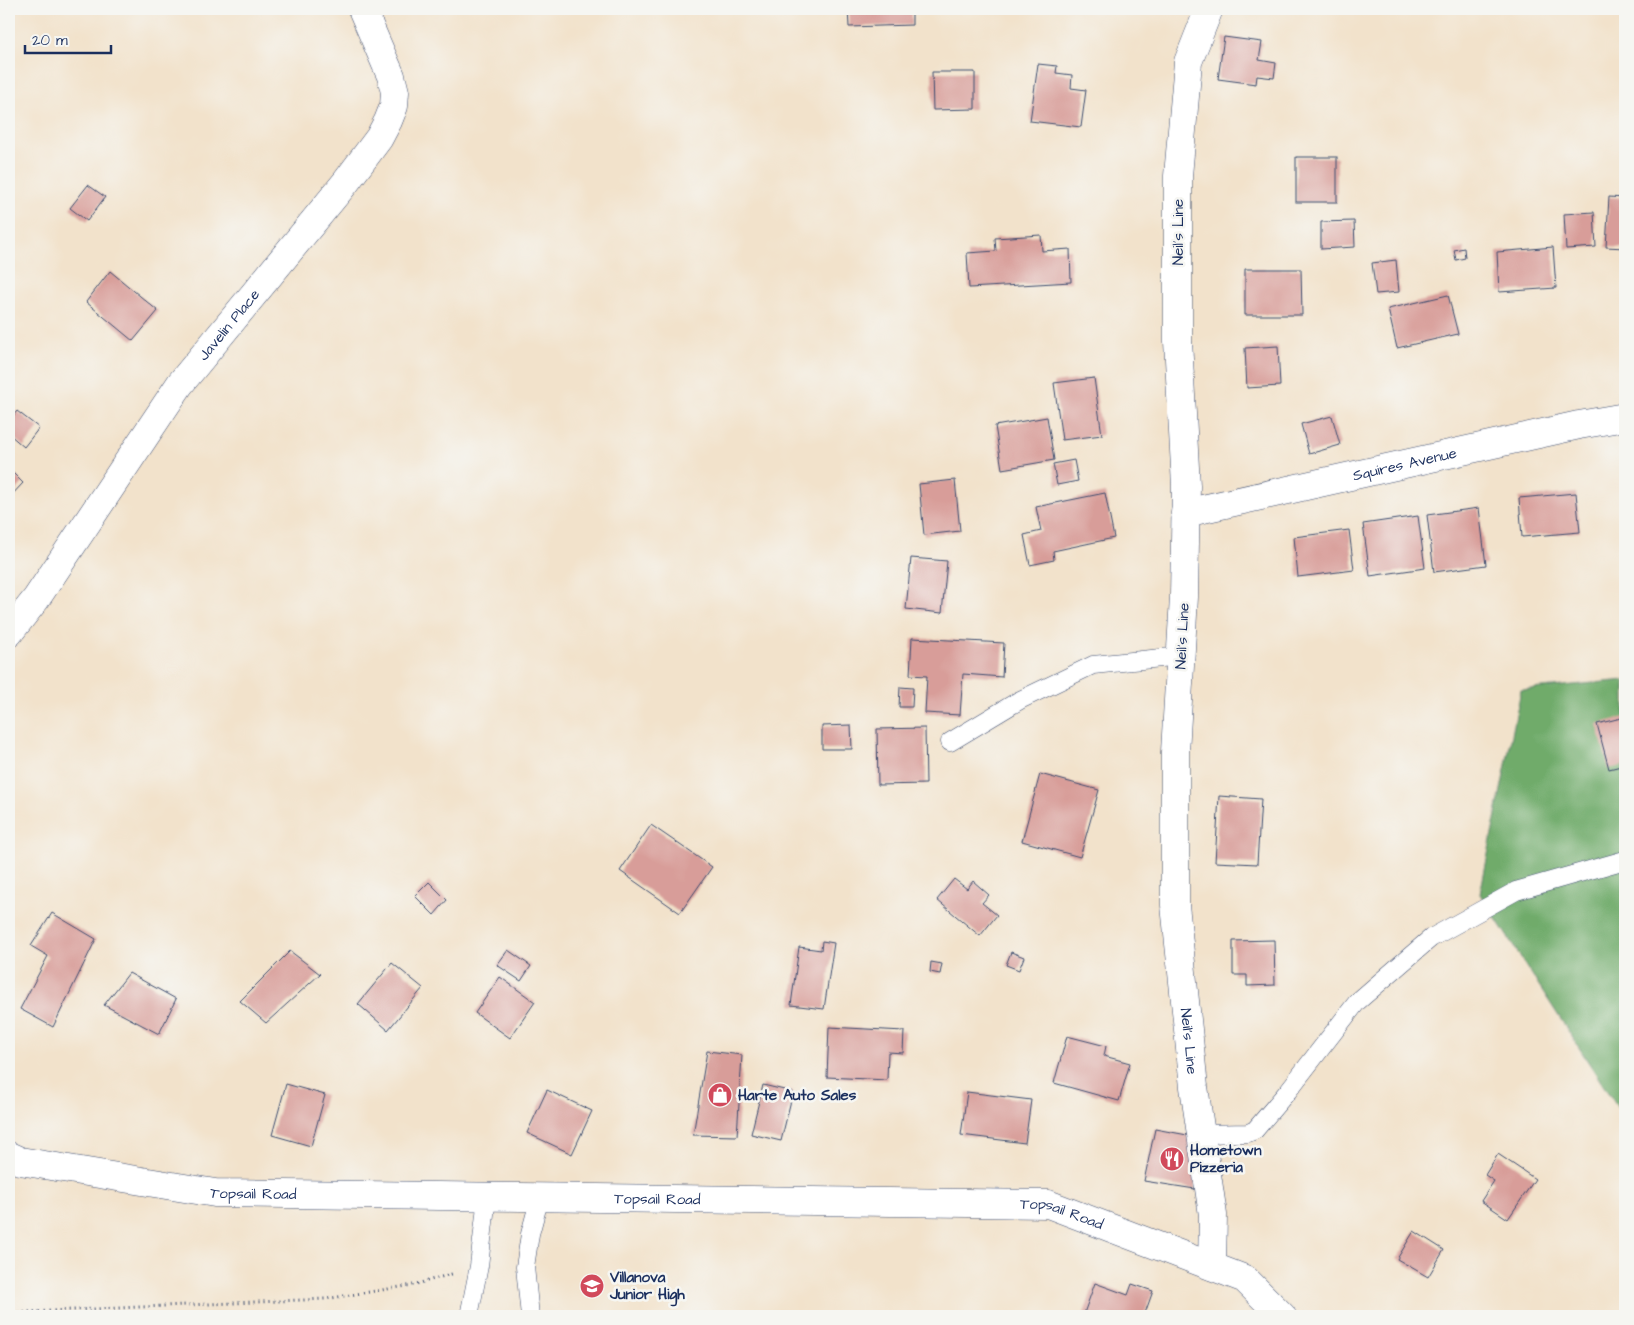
<svg xmlns="http://www.w3.org/2000/svg" width="1634" height="1325" font-family="'Architects Daughter',sans-serif">
<style>
.forest{fill:#70ab6a;stroke:#466d64}
.building{fill:#d89d99}
.lines{fill:none;stroke-linecap:round;stroke-linejoin:round}
.lane-casing{stroke:#3b4a6e;stroke-width:19}
.street-casing{stroke:#3b4a6e;stroke-width:29}
.primary-casing{stroke:#3b4a6e;stroke-width:29}
.path{stroke:#3b4a6e;stroke-width:3;stroke-dasharray:1 4;stroke-linecap:butt}
.lane{stroke:#fff;stroke-width:18}
.street{stroke:#fff;stroke-width:28}
.primary{stroke:#fff;stroke-width:28}
.labels{text-anchor:middle;stroke-width:5;stroke-linejoin:round;paint-order:stroke}
.street-label{font-size:15px;fill:#1b2f5e;stroke:#f6f6f2}
.poi-label{font-size:15px;font-weight:bold;fill:#1b2f5e;stroke:#f6f6f2;text-anchor:start}
</style>
<rect width="100%" height="100%" fill="#f6f6f2"/>
<filter id="ink" filterUnits="userSpaceOnUse"><feTurbulence type="fractalNoise" baseFrequency=".02" numOctaves="2"/><feDisplacementMap in="SourceGraphic" scale="10" xChannelSelector="R" yChannelSelector="G"/><feConvolveMatrix kernelMatrix="1 2 1 2 8 2 1 2 1" color-interpolation-filters="sRGB"/></filter>
<filter id="wash" filterUnits="userSpaceOnUse"><feTurbulence type="fractalNoise" baseFrequency=".0096" numOctaves="4" result="noise"/><feDisplacementMap in="SourceGraphic" scale="20" xChannelSelector="R" yChannelSelector="G"/><feGaussianBlur stdDeviation="1.12" result="paint"/><feColorMatrix in="noise" values="0 0 0 0 0 0 0 0 0 0 0 0 0 0 0 0 0 1.4 0 .05"/><feComposite in="paint" operator="in"/></filter>
<g filter="url(#wash)">
<rect width="100%" height="100%" fill="#f2e2cb"/>
<!-- forest -->
<polygon class="forest" points="1625,680 1625,1119 1480,894 1521,690"/>
<g id="blocks">
<!-- building -->
<g class="building">
<polygon points="848,9 912,9 912,25 849,27"/>
<polygon points="1224,37 1262,42 1259,60 1276,63 1274,78 1257,76 1256,84 1218,79"/>
<polygon points="1038,64 1057,66 1056,73 1072,75 1071,88 1086,90 1081,127 1030,121"/>
<polygon points="932,72 975,72 975,109 933,110"/>
<rect x="1296" y="157" width="41" height="45"/>
<polygon points="88,185 105,197 87,221 70,208"/>
<polygon points="1609,197 1625,198 1625,248 1606,247"/>
<polygon points="1594,212 1596,247 1566,249 1564,214"/>
<polygon points="1354,221 1355,247 1321,249 1321,222"/>
<polygon points="1041,235 1042,251 1070,249 1071,282 969,288 967,253 996,251 995,238"/>
<polygon points="1553,247 1556,288 1499,292 1497,252"/>
<polygon points="1464,248 1465,258 1456,260 1454,250"/>
<polygon points="1396,260 1399,292 1376,294 1372,263"/>
<polygon points="1245,269 1301,269 1302,315 1245,315"/>
<polygon points="110,271 158,311 133,341 86,302"/>
<polygon points="1448,295 1458,334 1397,348 1388,309"/>
<polygon points="1278,346 1280,386 1247,388 1245,348"/>
<polygon points="1094,378 1102,435 1062,440 1054,383"/>
<polygon points="17,411 39,428 24,447 9,434 9,421"/>
<polygon points="1332,416 1340,445 1309,454 1301,424"/>
<polygon points="1047,417 1054,460 1002,469 995,426"/>
<polygon points="1074,460 1078,481 1057,485 1053,464"/>
<polygon points="9,469 23,483 9,498"/>
<polygon points="955,480 960,531 924,535 919,484"/>
<polygon points="1105,493 1114,538 1053,551 1054,560 1030,565 1024,535 1041,531 1036,507"/>
<polygon points="1576,493 1580,532 1522,537 1519,498"/>
<polygon points="1479,508 1486,565 1434,572 1427,515"/>
<polygon points="1418,516 1425,568 1370,576 1363,524"/>
<polygon points="1349,530 1354,570 1298,577 1294,537"/>
<polygon points="911,558 947,561 942,613 906,609"/>
<polygon points="912,638 1004,643 1002,677 963,674 960,715 925,713 927,676 910,675"/>
<polygon points="900,687 913,688 912,707 899,707"/>
<polygon points="1625,717 1625,765 1609,769 1597,724"/>
<polygon points="851,725 852,749 822,749 822,726"/>
<polygon points="925,728 926,784 878,785 877,729"/>
<polygon points="1040,774 1099,790 1080,857 1022,841"/>
<polygon points="1219,796 1261,799 1257,864 1215,862"/>
<polygon points="651,825 712,867 680,913 620,871"/>
<polygon points="954,879 967,889 973,881 989,895 982,903 997,915 980,936 937,900"/>
<polygon points="429,882 447,900 434,915 415,896"/>
<polygon points="52,913 96,939 53,1027 20,1009 48,956 31,946"/>
<polygon points="1274,940 1275,985 1247,986 1247,975 1233,975 1233,941"/>
<polygon points="822,941 834,943 824,1009 791,1005 799,947 821,950"/>
<polygon points="508,950 531,966 521,981 497,965"/>
<polygon points="290,951 320,974 266,1023 240,1001"/>
<polygon points="1011,952 1024,957 1019,970 1006,965"/>
<polygon points="931,962 942,964 940,974 930,972"/>
<polygon points="392,963 423,988 388,1030 358,1004"/>
<polygon points="129,973 176,999 159,1034 104,1005"/>
<polygon points="500,977 535,1002 510,1038 475,1013"/>
<polygon points="829,1027 904,1031 903,1053 888,1052 887,1080 827,1077"/>
<polygon points="1067,1036 1106,1046 1104,1056 1130,1063 1119,1101 1054,1083"/>
<polygon points="707,1051 742,1055 737,1136 693,1135"/>
<polygon points="286,1084 325,1095 311,1146 272,1135"/>
<polygon points="763,1085 793,1092 781,1141 751,1134"/>
<polygon points="547,1090 592,1111 572,1154 527,1133"/>
<polygon points="967,1092 1031,1100 1025,1143 961,1135"/>
<polygon points="1155,1129 1198,1137 1195,1189 1144,1181"/>
<polygon points="1498,1154 1535,1179 1508,1219 1481,1201 1494,1181 1485,1175"/>
<polygon points="1414,1231 1444,1250 1428,1277 1397,1259"/>
<polygon points="1095,1283 1128,1295 1132,1284 1153,1291 1144,1316 1083,1316"/>
</g>
</g>
</g>
<g filter="url(#ink)">
<use href="#blocks" fill-opacity="0" stroke="#3b4a6e" stroke-width="1"/>
<g class="lines">
<defs>
<g id="lane">
<polyline points="950,742 1020,700 1093,665 1181,656"/>
<polyline points="1201,1134 1248,1133 1255,1130 1288,1091 1357,1002 1431,938 1516,891 1625,860"/>
<polyline points="469,1316 479,1266 487,1197"/>
<polyline points="530,1316 525,1267 530,1234 540,1197"/>
</g>
<g id="street">
<path id="s1" d="M1209 9 1188 62 1178 176V341L1186 486 1184 597 1175 752V905L1194 1087 1213 1215 1212 1266"/>
<path id="s2" d="M1185 513 1579 425 1625 417"/>
<path id="s3" d="M9 633 36 599 180 384 346 182 379 138 388 121 394 106 395 92 391 76 362 9"/>
</g>
<g id="primary">
<path id="s4" d="M9 1156 20 1161 215 1193 1048 1204 1245 1279 1282 1316"/>
</g>
</defs>
<!-- lane casing -->
<use href="#lane" class="lane-casing"/>
<!-- street casing -->
<use href="#street" class="street-casing"/>
<!-- primary casing -->
<use href="#primary" class="primary-casing"/>
<!-- path -->
<polyline class="path" points="9,1315 26,1312 325,1299 413,1285 455,1273"/>
<!-- lane -->
<use href="#lane" class="lane"/>
<!-- street -->
<use href="#street" class="street"/>
<!-- primary -->
<use href="#primary" class="primary"/>
</g>
</g>
<!-- icons -->
<defs>
<symbol id="shop-disc" viewBox="-11 -11 22 22"><circle r="9.5" fill="#d1495b" stroke="#f6f6f2"/><path d="M-5-2.5h2.3a2.7 3.5 0 0 1 5.4 0H5L5.5 6h-11ZM-1.5-2.5h3a1.5 2.3 0 0 0-3 0Z" fill="#fff"/></symbol>
<symbol id="restaurant-disc" viewBox="-11 -11 22 22"><circle r="9.5" fill="#d1495b" stroke="#f6f6f2"/><path d="M-5-6h1v4h1v-4h1v4h1v-4h1v5L-1.5 .5V6h-2V.5L-5-1ZM5-6V6H3V1.5H1.5Q1.5-4 5-6Z" fill="#fff"/></symbol>
<symbol id="school-disc" viewBox="-11 -11 22 22"><circle r="9.5" fill="#d1495b" stroke="#f6f6f2"/><path d="M0-5L7-2L0 1L-7-2ZM-4 1L0 2.5L4 1V4Q0 6-4 4Z" fill="#fff"/></symbol>
</defs>
<g fill-rule="evenodd">
<use href="#shop-disc" x="706" y="1081" width="28" height="28"/>
<use href="#restaurant-disc" x="1158" y="1145" width="28" height="28"/>
<use href="#school-disc" x="578" y="1272" width="28" height="28"/>
</g>
<g class="labels">
<!-- street labels -->
<g class="street-label">
<text transform="translate(1178 232) rotate(-90)" y="5">Neil's Line</text>
<text dy="5" stroke="none"><textPath href="#s3" startOffset="379">Javelin Place</textPath></text>
<text dy="5" stroke="none"><textPath href="#s2" startOffset="225">Squires Avenue</textPath></text>
<text transform="translate(1182 636) rotate(-87)" y="5">Neil's Line</text>
<text dy="5" stroke="none"><textPath href="#s1" startOffset="1038">Neil's Line</textPath></text>
<text dy="5" stroke="none"><textPath href="#s4" startOffset="248">Topsail Road</textPath></text>
<text dy="5" stroke="none"><textPath href="#s4" startOffset="652">Topsail Road</textPath></text>
<text dy="5" stroke="none"><textPath href="#s4" startOffset="1058">Topsail Road</textPath></text>
</g>
<!-- poi labels -->
<g class="poi-label">
<text x="738" y="1100">Harte Auto Sales</text>
<text x="1190" y="1155">Hometown<tspan x="1190" dy="17">Pizzeria</tspan></text>
<text x="610" y="1282">Villanova<tspan x="610" dy="17">Junior High</tspan></text>
</g>
</g>
<!-- margin -->
<rect width="1634" height="1325" fill="none" stroke="#f6f6f2" stroke-width="30"/>
<!-- scale -->
<path d="M25 45v8h86v-8" fill="none" stroke="#1b2f5e" stroke-width="2.5"/>
<text x="32" y="45" font-size="15" fill="#1b2f5e" stroke="#f6f6f2" stroke-width="4" paint-order="stroke">20 m</text>
</svg>
